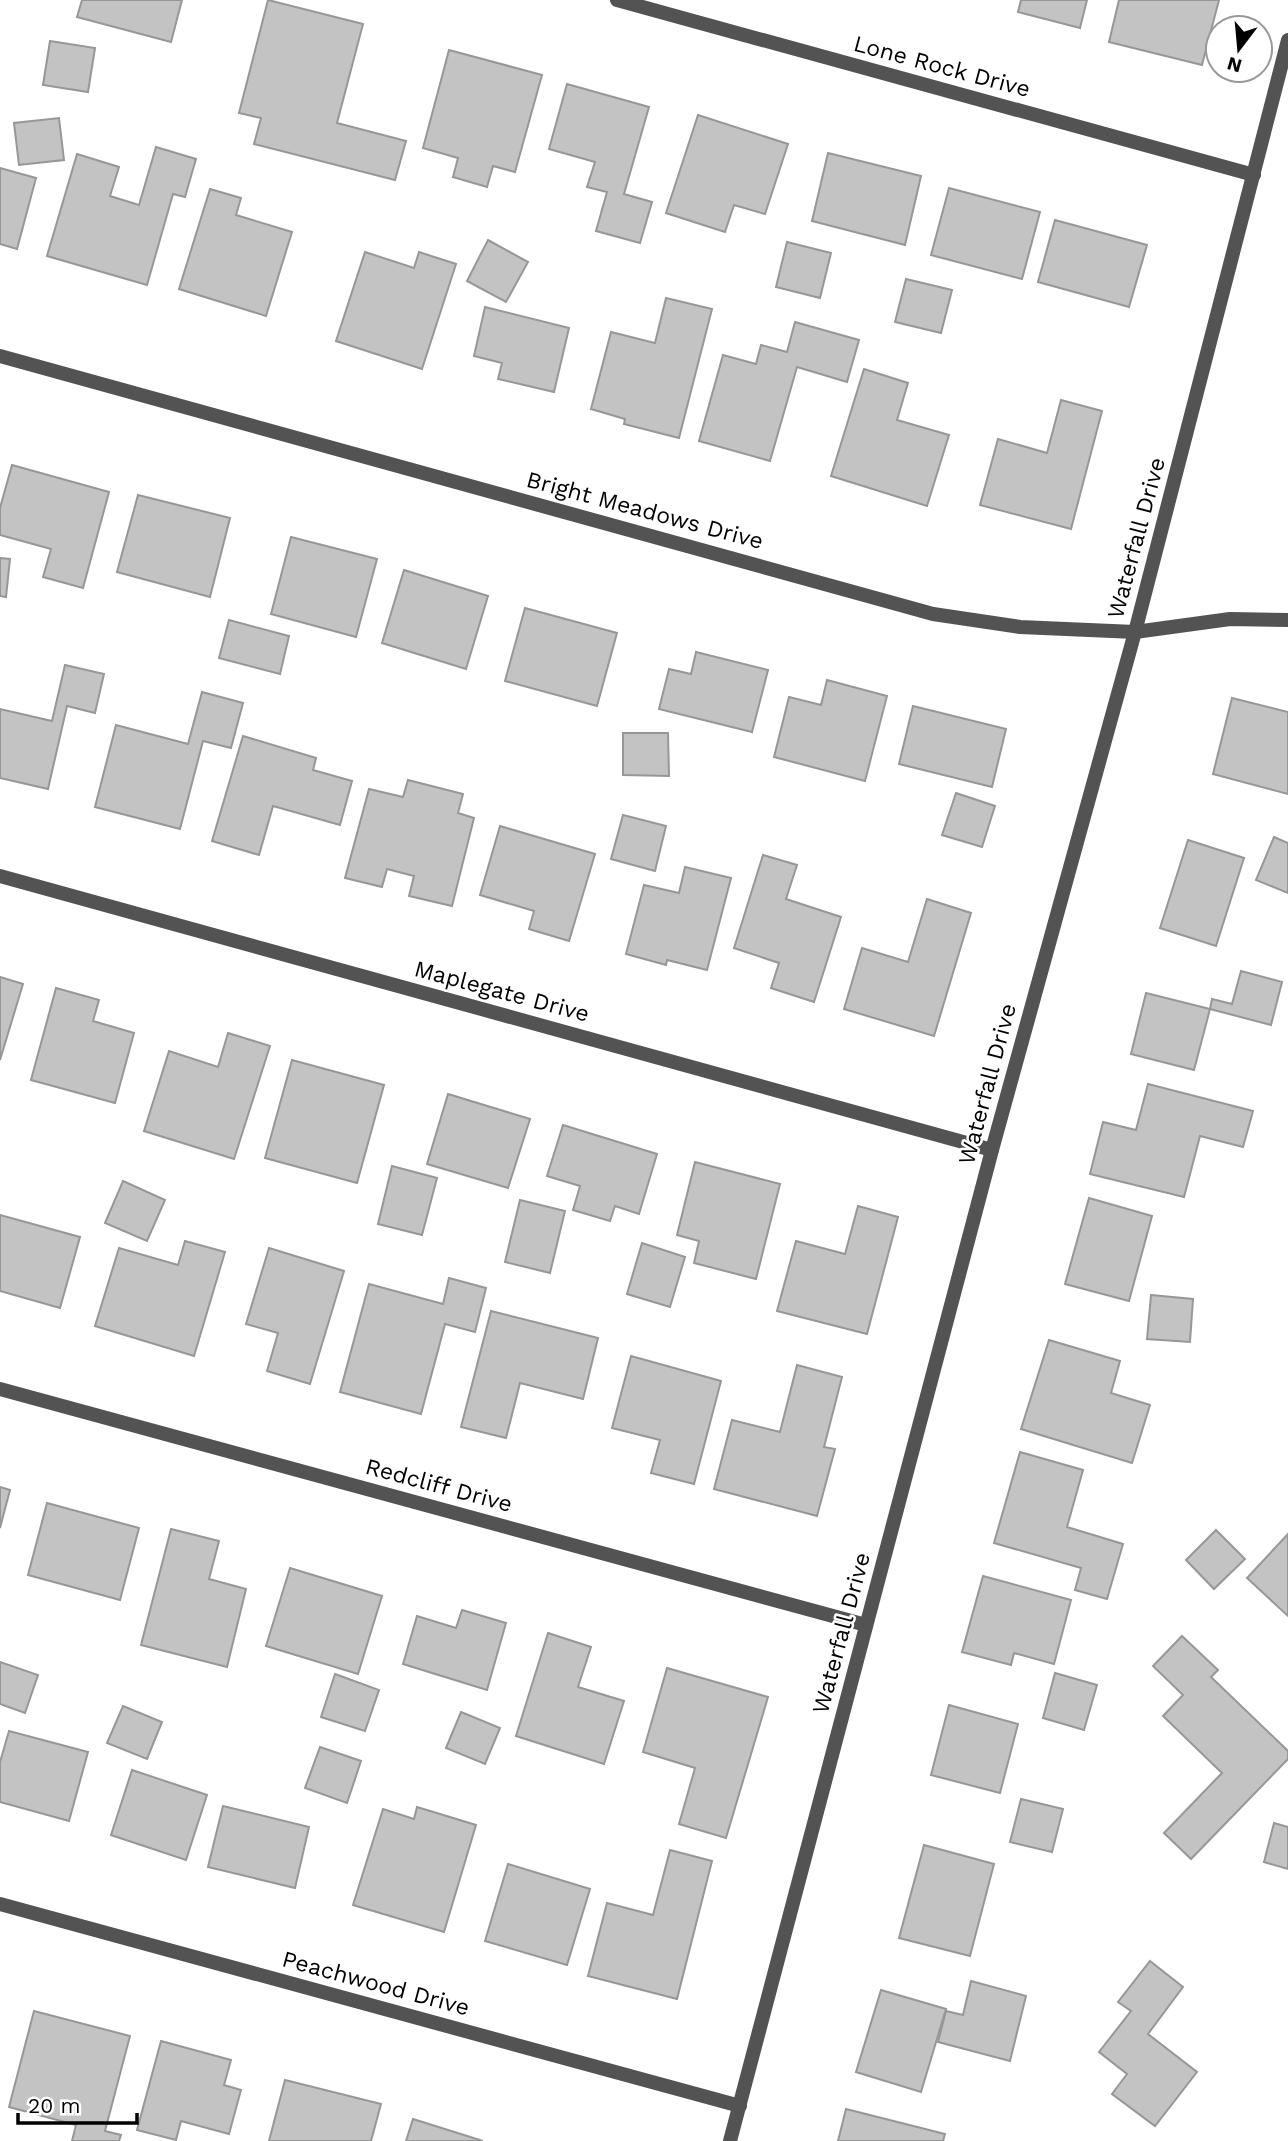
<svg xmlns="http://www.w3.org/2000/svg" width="1288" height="2141" font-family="'Work Sans',sans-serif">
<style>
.building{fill:#c3c3c3;stroke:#979797;stroke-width:2}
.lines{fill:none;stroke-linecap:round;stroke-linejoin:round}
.minor{stroke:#535353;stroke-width:14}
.labels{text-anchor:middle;stroke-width:5;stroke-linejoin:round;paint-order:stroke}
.street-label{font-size:23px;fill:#000;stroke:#fff}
</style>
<rect width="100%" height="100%" fill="#fff"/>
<!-- building -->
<g class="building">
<polygon points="82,0 182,0 171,42 77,17"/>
<polygon points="268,0 363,24 337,123 406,141 395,180 254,144 261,118 239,113"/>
<polygon points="1021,0 1087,0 1080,28 1018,12"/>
<polygon points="1119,0 1219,0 1202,65 1109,42"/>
<polygon points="50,41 95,48 88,92 43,85"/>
<polygon points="449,50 542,75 515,172 493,166 487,187 453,177 458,158 423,148"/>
<polygon points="567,84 649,107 624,194 652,202 640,243 596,231 607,192 587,187 595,162 549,149"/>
<polygon points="698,115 788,144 765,214 734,205 725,232 666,213"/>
<polygon points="59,118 64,160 19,165 14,123"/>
<polygon points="156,147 196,159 185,197 173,194 147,285 47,256 77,154 119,167 110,196 139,205"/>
<polygon points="828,153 921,176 905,245 812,221"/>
<polygon points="0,168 36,178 17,249 0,244"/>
<polygon points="949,188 1040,212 1022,279 931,255"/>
<polygon points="210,189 241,198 236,215 292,232 266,316 179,289"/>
<polygon points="1055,220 1147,245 1129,307 1038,282"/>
<polygon points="488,240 528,262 506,302 467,281"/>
<polygon points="787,242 831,253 820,298 776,287"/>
<polygon points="365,252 414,268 419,252 456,264 422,369 336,341"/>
<polygon points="906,279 952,290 941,333 895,322"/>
<polygon points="666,298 712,309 679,438 624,424 625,419 591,409 611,332 655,343"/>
<polygon points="485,307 569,328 554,392 498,379 502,363 474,356"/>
<polygon points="795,322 859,340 847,382 797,367 770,461 699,441 723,355 756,364 761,345 787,352"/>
<polygon points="864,369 908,383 897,420 949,435 927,506 831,476"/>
<polygon points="1061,400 1102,411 1071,529 980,505 998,439 1047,453"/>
<polygon points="12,465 109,492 83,588 43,577 51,549 0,535 0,508"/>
<polygon points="138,495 230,518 210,597 117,572"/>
<polygon points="291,537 377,559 356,637 271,614"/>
<polygon points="0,558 10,559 6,597 0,596"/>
<polygon points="404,570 488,596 466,669 382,643"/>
<polygon points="525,608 617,633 597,706 505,681"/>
<polygon points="229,620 289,636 280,674 219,658"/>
<polygon points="696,652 768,670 752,732 659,709 669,669 691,674"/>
<polygon points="65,665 104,674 95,713 67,706 48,789 0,778 0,709 52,721"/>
<polygon points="827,680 887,696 865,781 774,757 789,697 821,705"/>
<polygon points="202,692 243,703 231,748 203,741 180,829 95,807 116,725 188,744"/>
<polygon points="1232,698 1288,712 1288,794 1213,774"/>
<polygon points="913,706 1006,729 992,787 899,764"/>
<polygon points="623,733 668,733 669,776 623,775"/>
<polygon points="243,736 316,758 313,770 352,781 340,825 273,806 259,855 212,841"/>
<polygon points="408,780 463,794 458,813 474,818 452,906 409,896 414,876 387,869 382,887 345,878 369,789 403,797"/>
<polygon points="956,793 995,806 982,847 942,835"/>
<polygon points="623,815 666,826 655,871 611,859"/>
<polygon points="500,826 595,854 569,941 529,929 534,911 480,895"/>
<polygon points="1274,837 1288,843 1288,893 1256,880"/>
<polygon points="1188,840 1244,858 1216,946 1160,928"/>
<polygon points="763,855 797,865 786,899 841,917 814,1002 771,988 779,963 734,948"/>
<polygon points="685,867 731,878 707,970 667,960 666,965 626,954 644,885 679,893"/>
<polygon points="927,899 971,913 934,1036 844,1009 862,948 908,962"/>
<polygon points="1241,971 1282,982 1271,1025 1210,1009 1212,999 1232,1004"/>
<polygon points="0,977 23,984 0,1060"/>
<polygon points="56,988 99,1000 93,1021 134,1033 115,1103 31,1080"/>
<polygon points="1146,993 1210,1009 1194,1070 1131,1054"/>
<polygon points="228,1033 270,1046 234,1159 144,1131 169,1051 218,1067"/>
<polygon points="292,1060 384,1085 357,1183 265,1158"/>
<polygon points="1148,1084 1253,1111 1243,1147 1200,1136 1184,1197 1090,1174 1103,1122 1136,1130"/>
<polygon points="448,1094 530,1119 508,1188 427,1164"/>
<polygon points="563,1125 657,1154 639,1214 615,1206 610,1221 573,1210 580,1186 547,1176"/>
<polygon points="695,1162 780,1184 756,1279 694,1263 699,1241 677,1235"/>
<polygon points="392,1166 437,1178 422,1235 378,1224"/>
<polygon points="123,1181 165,1200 147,1241 105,1223"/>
<polygon points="1089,1198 1152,1216 1129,1301 1065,1284"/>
<polygon points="520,1200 565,1211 550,1273 505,1262"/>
<polygon points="858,1206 898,1217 867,1334 777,1311 796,1241 845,1254"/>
<polygon points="0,1215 80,1237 60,1308 0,1291"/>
<polygon points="185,1241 225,1252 194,1356 95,1326 119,1248 178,1265"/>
<polygon points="642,1243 685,1257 670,1307 627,1294"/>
<polygon points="269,1248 344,1271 310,1384 267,1371 278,1333 246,1324"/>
<polygon points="449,1278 486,1288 475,1332 445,1324 421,1414 340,1392 369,1284 443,1304"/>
<polygon points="1151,1295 1193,1299 1190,1342 1147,1339"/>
<polygon points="491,1311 598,1338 583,1399 520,1383 506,1438 461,1427"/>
<polygon points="1049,1340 1120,1361 1111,1393 1150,1405 1132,1463 1021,1429"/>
<polygon points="631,1356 721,1381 694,1484 651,1473 660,1440 612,1428"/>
<polygon points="797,1365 842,1377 824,1447 835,1449 817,1516 714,1489 732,1420 780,1432"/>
<polygon points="1020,1452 1083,1470 1067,1527 1123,1544 1107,1599 1075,1590 1081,1568 994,1543"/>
<polygon points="0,1487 10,1490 0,1528"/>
<polygon points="47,1503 139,1528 120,1600 28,1575"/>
<polygon points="171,1529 219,1541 209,1579 246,1589 227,1667 141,1645"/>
<polygon points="1216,1530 1245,1559 1214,1589 1186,1560"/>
<polygon points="1288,1534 1288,1616 1247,1578"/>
<polygon points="290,1568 382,1596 358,1674 266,1646"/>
<polygon points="983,1576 1071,1600 1054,1664 1014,1653 1011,1665 962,1652"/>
<polygon points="462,1610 506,1623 487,1690 403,1664 417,1616 456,1628"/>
<polygon points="548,1633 591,1647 578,1687 624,1701 604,1764 516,1736"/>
<polygon points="1182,1636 1218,1670 1211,1677 1288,1751 1288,1759 1191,1859 1164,1833 1222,1773 1163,1716 1183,1695 1153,1666"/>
<polygon points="0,1662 38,1675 25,1713 0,1704"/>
<polygon points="667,1668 768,1697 726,1838 679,1824 695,1768 643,1752"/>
<polygon points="1055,1673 1097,1685 1084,1730 1043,1718"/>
<polygon points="335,1674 379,1690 365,1731 321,1717"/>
<polygon points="949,1705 1018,1724 1000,1793 931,1775"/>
<polygon points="123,1706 162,1722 147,1759 107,1743"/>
<polygon points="461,1712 500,1728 485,1764 446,1748"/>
<polygon points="9,1731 88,1752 69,1821 0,1802 0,1762"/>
<polygon points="320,1747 361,1761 347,1803 305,1788"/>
<polygon points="132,1770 207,1795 186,1860 111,1835"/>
<polygon points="1021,1799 1063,1809 1052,1852 1010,1842"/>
<polygon points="223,1806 309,1827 295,1888 208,1867"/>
<polygon points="417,1807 476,1825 444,1932 353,1905 383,1809 414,1819"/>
<polygon points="1274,1823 1288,1827 1288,1869 1264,1862"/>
<polygon points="924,1845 994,1864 970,1956 899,1938"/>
<polygon points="670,1850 712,1861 677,1999 588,1976 607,1903 653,1915"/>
<polygon points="508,1864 590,1889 567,1965 485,1941"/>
<polygon points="1150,1961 1183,1987 1148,2034 1197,2072 1155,2126 1112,2094 1127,2074 1099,2052 1131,2011 1118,2002"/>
<polygon points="971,1981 1026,1996 1010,2061 938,2042 946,2011 963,2015"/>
<polygon points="881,1990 946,2009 921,2092 856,2072"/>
<polygon points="34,2011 130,2036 105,2131 121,2135 119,2141 72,2141 76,2125 9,2107"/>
<polygon points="161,2041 231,2060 224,2085 241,2090 229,2134 181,2121 176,2140 137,2130"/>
<polygon points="285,2080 381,2104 371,2141 269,2141"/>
<polygon points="846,2109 945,2134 943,2141 838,2141"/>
<polygon points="413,2119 483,2141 406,2141"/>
</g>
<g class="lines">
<!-- minor -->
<g class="minor">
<polyline points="617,0 1254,175"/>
<polyline points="0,356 933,614 1020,627 1135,632 1230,619 1288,620"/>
<polyline points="0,876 992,1150"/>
<polyline points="0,1389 866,1625"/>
<polyline points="0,1904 740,2106"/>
<polyline points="730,2141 992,1150 1135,632 1288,40"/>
</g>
</g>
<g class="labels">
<!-- street labels -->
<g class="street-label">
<text transform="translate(942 66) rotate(15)" y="8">Lone Rock Drive</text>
<text transform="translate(645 510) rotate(15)" y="8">Bright Meadows Drive</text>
<text transform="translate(1136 538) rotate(-75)" y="8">Waterfall Drive</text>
<text transform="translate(502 991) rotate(15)" y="8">Maplegate Drive</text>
<text transform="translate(987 1084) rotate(-75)" y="8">Waterfall Drive</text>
<text transform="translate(439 1485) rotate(15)" y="8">Redcliff Drive</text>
<text transform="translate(841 1633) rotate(-75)" y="8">Waterfall Drive</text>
<text transform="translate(376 1983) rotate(15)" y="8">Peachwood Drive</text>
</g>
</g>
<!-- north arrow -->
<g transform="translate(1239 49) rotate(196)"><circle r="33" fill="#ffffff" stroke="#999999" stroke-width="2"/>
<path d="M0-5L12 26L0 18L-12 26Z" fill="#000000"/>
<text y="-10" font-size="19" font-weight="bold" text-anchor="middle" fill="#000000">N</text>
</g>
<!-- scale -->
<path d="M18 2113v10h119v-10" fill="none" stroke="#000000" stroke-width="3.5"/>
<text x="28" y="2113" font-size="21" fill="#000000" stroke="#ffffff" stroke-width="5" paint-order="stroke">20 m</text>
</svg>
